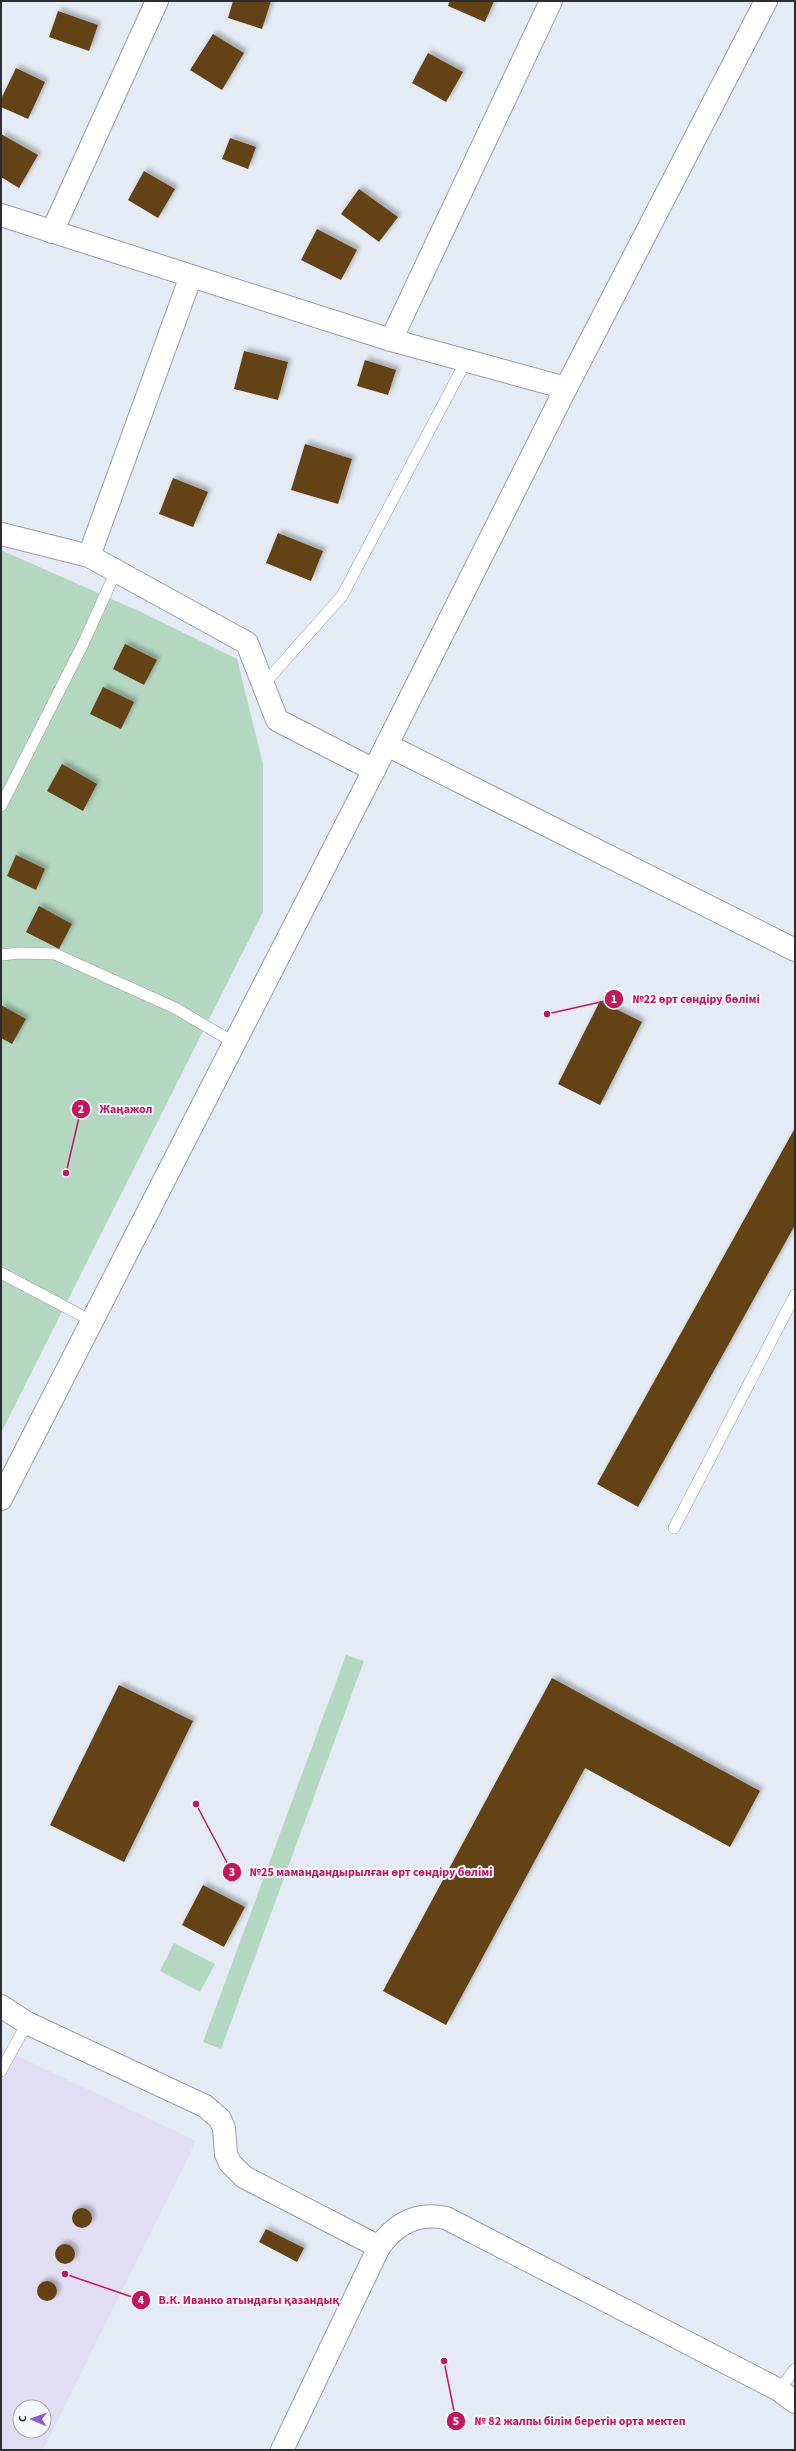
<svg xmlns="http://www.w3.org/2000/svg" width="796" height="2451" font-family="'Source Sans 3',sans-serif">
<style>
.industrial{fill:#e1ddf3;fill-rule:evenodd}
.green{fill:#b4d7c2}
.building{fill:#644314;filter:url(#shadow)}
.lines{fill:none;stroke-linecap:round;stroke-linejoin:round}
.service-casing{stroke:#979ca5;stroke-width:12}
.minor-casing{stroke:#979ca5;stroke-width:24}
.tertiary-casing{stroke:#979ca5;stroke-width:24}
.service{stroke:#fff;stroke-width:11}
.minor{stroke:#fff;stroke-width:22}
.tertiary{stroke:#fff;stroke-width:22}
.leader{fill:none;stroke:#c2185b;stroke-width:1.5}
.callout-dot{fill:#c2185b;stroke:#f4f8fe;stroke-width:1.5}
.mark-label{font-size:12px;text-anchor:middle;font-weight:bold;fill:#fff}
.callout-label{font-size:12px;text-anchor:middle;font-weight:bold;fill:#c2185b;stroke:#f4f8fe;stroke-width:4;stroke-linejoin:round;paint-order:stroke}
</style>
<defs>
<filter id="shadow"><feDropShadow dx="3.5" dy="-3.5" stdDeviation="2" flood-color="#0004"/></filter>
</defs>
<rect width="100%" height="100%" fill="#e5ebf4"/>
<!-- industrial -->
<path class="industrial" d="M1 2048 196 2141 43 2450H1ZM20 2407H44V2431H20Z"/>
<!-- green -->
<g class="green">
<polygon points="1,550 141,612 237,659 263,764 263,912 1,1433"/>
<polygon points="346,1655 364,1661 221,2049 203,2042"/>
<polygon points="174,1943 215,1964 200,1992 160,1971"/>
</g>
<!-- building -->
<g class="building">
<polygon points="233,1 271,1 262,29 228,18"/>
<polygon points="450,1 494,1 485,22 448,6"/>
<polygon points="58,11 98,25 89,51 49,37"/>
<polygon points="213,34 244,53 222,90 190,70"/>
<polygon points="428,53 463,72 446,102 412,83"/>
<polygon points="16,68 45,82 28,119 1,107 1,99"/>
<polygon points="1,134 38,155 19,188 1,177"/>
<polygon points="230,138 256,147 248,169 222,159"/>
<polygon points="144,171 175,189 158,218 128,200"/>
<polygon points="359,189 398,217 379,242 341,214"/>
<polygon points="317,229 357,250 341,280 301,260"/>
<polygon points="244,351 288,362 278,400 234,389"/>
<polygon points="365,360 396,370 388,395 357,386"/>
<polygon points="305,444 352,459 338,504 291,490"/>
<polygon points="173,478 208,492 193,527 159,514"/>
<polygon points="278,533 323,551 311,581 266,563"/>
<polygon points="125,644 157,660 144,685 113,669"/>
<polygon points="103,687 134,702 121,729 90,714"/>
<polygon points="62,764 97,784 83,811 47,791"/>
<polygon points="16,855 45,869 36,890 7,876"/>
<polygon points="39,906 72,924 59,949 26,932"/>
<polygon points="600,1001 642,1022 600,1105 558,1084"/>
<polygon points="1,1005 26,1019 12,1044 1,1038"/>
<polygon points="795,1128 795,1225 638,1507 597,1484"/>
<polygon points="552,1678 760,1791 730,1847 585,1768 446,2025 383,1991"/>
<polygon points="119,1685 193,1721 124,1862 50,1825"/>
<polygon points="203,1885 245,1907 224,1947 182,1925"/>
<circle cx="82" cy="2218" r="10"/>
<polygon points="266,2229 304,2248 297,2262 259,2242"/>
<circle cx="65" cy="2254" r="10"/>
<circle cx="47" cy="2291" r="10"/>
</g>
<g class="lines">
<defs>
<g id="service">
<polyline points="263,685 342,596 466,361"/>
<polyline points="1,806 83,644 117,569"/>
<polyline points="1,955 20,953 55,954 175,1008 233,1042"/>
<polyline points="1,1273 92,1321"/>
<polyline points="674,1528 795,1295"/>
<polyline points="1,2071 27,2023"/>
<polyline points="779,2390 795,2369"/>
</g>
<g id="minor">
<polyline points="1,215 391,340 566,388"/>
<polyline points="52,232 157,1"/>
<polyline points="391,340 551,1"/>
<polyline points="1,534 89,556 247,643 277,720 374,770"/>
<polyline points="89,556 191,276"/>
<path d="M1 2006 27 2023 205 2106 220 2119 224 2128 226 2154 230 2163 244 2177 379 2247C396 2223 418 2212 446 2218L779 2390 795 2402"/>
<polyline points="282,2450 379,2247"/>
</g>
<g id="tertiary">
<polyline points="387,745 795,950"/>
<polyline points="1,1499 374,770 566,388 766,1"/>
</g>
</defs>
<!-- service casing -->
<use href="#service" class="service-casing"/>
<!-- minor casing -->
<use href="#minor" class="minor-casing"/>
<!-- tertiary casing -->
<use href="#tertiary" class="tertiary-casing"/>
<!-- service -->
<use href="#service" class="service"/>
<!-- minor -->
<use href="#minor" class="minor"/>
<!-- tertiary -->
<use href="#tertiary" class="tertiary"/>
</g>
<!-- callouts -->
<path class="leader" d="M547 1014L614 999M66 1173L81 1109M196 1804L232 1872M65 2274L141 2300M444 2361L456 2421"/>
<g class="callout-dot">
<circle cx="547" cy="1014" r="4"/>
<circle cx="66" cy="1173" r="4"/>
<circle cx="196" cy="1804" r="4"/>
<circle cx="65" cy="2274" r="4"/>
<circle cx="444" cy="2361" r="4"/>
<circle cx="614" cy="999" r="10"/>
<circle cx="81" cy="1109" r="10"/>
<circle cx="232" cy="1872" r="10"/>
<circle cx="141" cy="2300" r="10"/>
<circle cx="456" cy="2421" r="10"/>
</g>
<g class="mark-label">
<text x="614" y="1003">1</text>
<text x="81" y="1113">2</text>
<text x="232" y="1876">3</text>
<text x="141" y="2304">4</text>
<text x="456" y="2425">5</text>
</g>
<g class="callout-label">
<text x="696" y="1003">№22 өрт сөндіру бөлімі</text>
<text x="126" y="1113">Жаңажол</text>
<text x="371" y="1876">№25 мамандандырылған өрт сөндіру бөлімі</text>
<text x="249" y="2304">В.К. Иванко атындағы қазандық</text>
<text x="580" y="2425">№ 82 жалпы білім беретін орта мектеп</text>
</g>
<!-- border -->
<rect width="796" height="2451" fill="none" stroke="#2b2d31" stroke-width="4"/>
<!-- north arrow -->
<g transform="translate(32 2419) rotate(272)"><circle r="19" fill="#f4f8fe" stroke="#a4a7ac"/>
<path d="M0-3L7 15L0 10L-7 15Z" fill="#915ad3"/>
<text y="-6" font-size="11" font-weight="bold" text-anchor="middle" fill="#2b2d31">С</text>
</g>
</svg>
